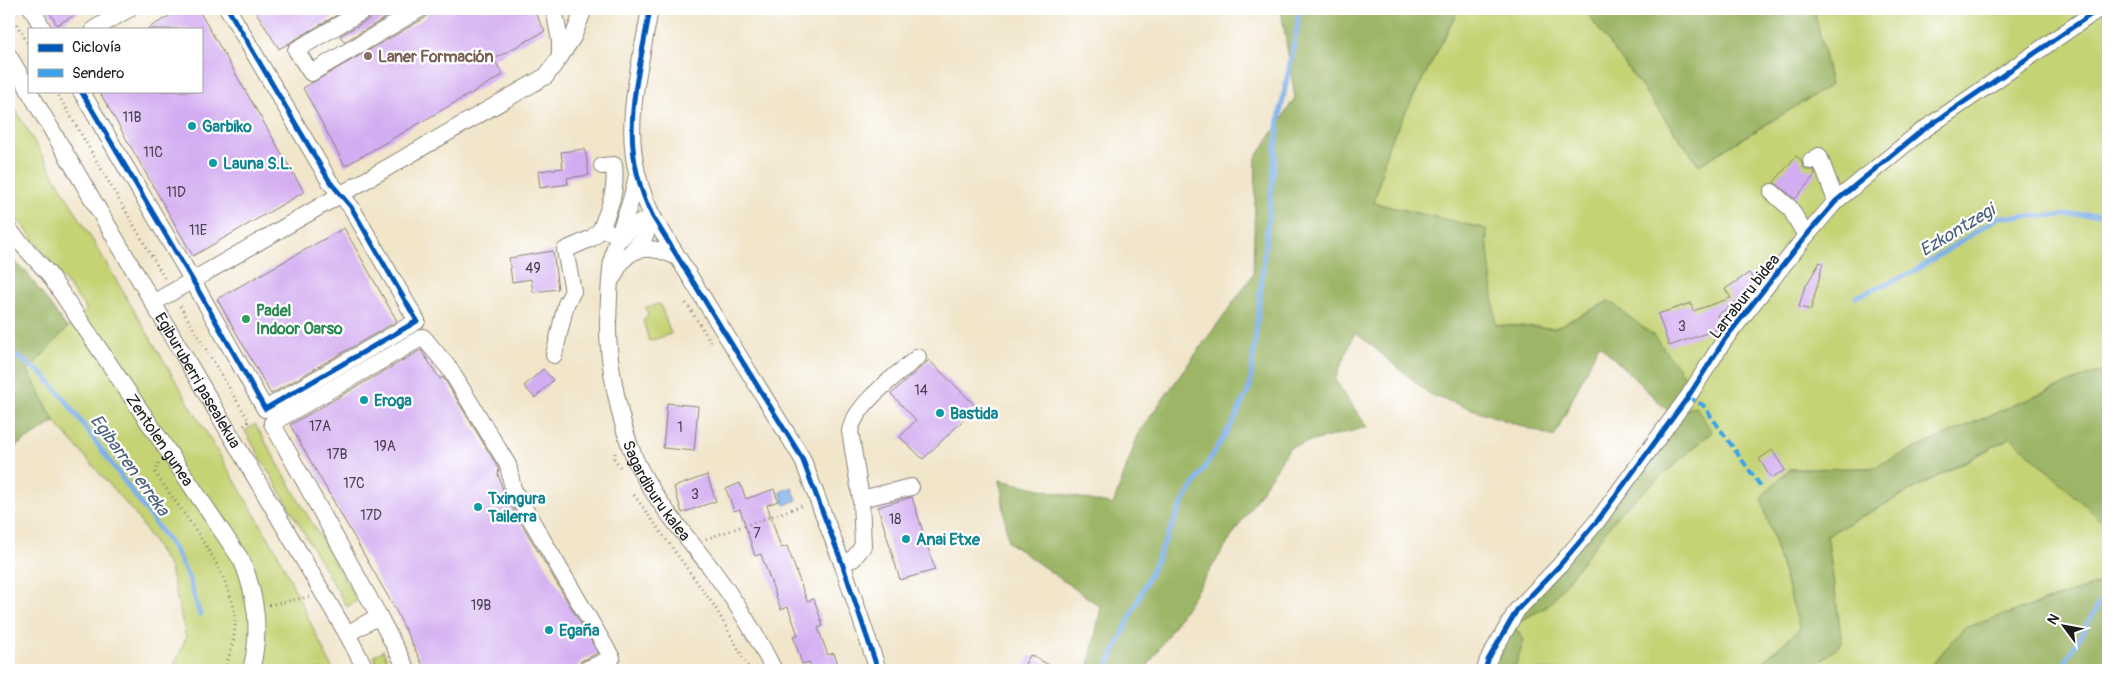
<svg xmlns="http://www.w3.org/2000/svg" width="2117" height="679" font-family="Pangolin,sans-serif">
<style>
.green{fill:#c5d375;stroke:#707848}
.forest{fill:#9cb566;stroke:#5c6841}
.water{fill:#7fb0ea;stroke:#4e6683}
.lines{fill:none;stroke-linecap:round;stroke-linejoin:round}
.stream{stroke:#7fb0ea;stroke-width:5}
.building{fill:#d3adf1}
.minor-casing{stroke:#868073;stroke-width:18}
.path{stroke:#868073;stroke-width:3;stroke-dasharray:1 4;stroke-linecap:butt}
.minor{stroke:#fff;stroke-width:16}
.quiet{stroke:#3da2ea;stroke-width:4;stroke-dasharray:8 4;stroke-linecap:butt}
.cycleway-casing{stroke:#fff;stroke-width:8}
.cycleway{stroke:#0057b8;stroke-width:5}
.education-dot{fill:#8d6e63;stroke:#fff;stroke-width:2}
.culture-dot{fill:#0f9aa8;stroke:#fff;stroke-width:2}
.leisure-dot{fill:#2e9e5b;stroke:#fff;stroke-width:2}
.labels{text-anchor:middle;stroke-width:4.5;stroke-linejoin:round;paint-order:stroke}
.number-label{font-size:14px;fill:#4a4051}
.education-label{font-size:16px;font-weight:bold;fill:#785e54;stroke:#fff;text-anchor:start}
.culture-label{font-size:16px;font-weight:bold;fill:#0d838f;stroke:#fff;text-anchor:start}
.street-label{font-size:16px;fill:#1c1c1c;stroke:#fff}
.leisure-label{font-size:16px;font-weight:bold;fill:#27864d;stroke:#fff;text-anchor:start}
.water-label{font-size:18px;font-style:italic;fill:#495f79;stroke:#fff}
</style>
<rect width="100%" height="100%" fill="#fff"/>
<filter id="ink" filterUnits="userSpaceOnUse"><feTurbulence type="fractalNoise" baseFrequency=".02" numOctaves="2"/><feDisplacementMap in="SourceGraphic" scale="10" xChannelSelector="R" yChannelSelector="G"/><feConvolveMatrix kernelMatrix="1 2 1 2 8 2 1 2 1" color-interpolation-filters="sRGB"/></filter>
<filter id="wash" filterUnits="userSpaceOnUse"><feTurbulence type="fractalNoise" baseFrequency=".0096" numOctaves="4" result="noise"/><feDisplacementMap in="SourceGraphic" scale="20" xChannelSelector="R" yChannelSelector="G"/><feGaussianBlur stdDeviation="1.12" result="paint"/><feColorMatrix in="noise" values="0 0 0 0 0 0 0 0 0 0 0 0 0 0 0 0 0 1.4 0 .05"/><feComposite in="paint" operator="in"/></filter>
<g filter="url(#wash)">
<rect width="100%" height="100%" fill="#f1e5ca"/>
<!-- green -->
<g class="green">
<polygon points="1459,9 1584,9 1699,165 1831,85 1814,9 2108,9 2108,368 2011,406 1872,468 1790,469 1761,497 1800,629 1753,670 1514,670 1524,640 1513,625 1548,606 1621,511 1712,432 1669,412 1609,301 1555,328 1495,325 1486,229 1374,203 1388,146"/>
<polygon points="9,99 277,552 333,670 172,670 186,638 170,568 135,514 55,422 28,371 67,328 87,310 22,224 9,215"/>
<polygon points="660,304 671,334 649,341 643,320 648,317 646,307"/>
<polygon points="255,424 357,601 347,607 245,431"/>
<polygon points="2012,437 2108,527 2108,581 1964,628 1927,670 1810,670 1842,643 1827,535"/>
<polygon points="383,650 391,670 379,670 374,656"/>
</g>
<!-- forest -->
<g class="forest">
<polygon points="1281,9 1459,9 1388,146 1374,203 1486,229 1496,325 1555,328 1609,301 1654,336 1692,386 1669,412 1599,344 1554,437 1431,395 1355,332 1335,380 1367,427 1290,447 1145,670 1088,670 1101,607 1008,542 1000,480 1113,505 1139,432 1253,275 1256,158 1295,98"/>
<polygon points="1584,9 1814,9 1831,85 1699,165"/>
<polygon points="9,256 26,272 67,328 28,371 55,422 9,450"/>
<polygon points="2108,368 2108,527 2011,437 1827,535 1842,643 1810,670 1753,670 1800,629 1761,497 1790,469 1872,468 2011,406"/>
<polygon points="1696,407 1712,432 1621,511 1548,606 1513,625 1524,640 1514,670 1487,670 1537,579 1685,409"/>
<polygon points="2108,581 2108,670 1927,670 1964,628"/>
</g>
<!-- water -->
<polygon class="water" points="792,487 797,500 785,505 780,492"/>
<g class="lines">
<!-- stream -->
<g class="stream">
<polyline points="1856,297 1913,272 1999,217 2108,214"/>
<polyline points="9,351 44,375 66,401 176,552 189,579 200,615"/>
<polyline points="1106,670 1182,504 1233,422 1250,387 1279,119 1298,23 1298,9"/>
<polyline points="2058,670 2066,661 2100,602 2108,594"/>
</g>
</g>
<g id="blocks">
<!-- building -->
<g class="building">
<polygon points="48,9 85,9 57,25"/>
<polygon points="181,9 198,9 304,192 193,256 99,91 201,91 201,29 147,29"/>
<polygon points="254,9 347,9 279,49"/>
<polygon points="376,9 401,9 344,42 340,36 371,18"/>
<polygon points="430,9 533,9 545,31 494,59 503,75 345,166 303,88 425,18"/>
<polygon points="585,149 589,175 567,178 568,184 540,188 538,171 563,168 561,152"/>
<polygon points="1796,156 1801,160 1803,167 1807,170 1814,170 1815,175 1795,199 1774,182"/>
<polygon points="344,228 397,321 271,394 217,299"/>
<polygon points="553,251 558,289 533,292 531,279 512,282 509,258"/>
<polygon points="1820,262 1823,263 1811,310 1799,307 1804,289"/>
<polygon points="1749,273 1756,283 1747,295 1717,315 1721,328 1669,346 1658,314 1691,303 1693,311 1731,298 1725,289"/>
<polygon points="421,350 440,379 443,377 499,469 498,474 504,494 598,653 581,661 575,670 425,670 394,607 290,425"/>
<polygon points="929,360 977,407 923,459 900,437 916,420 891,394"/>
<polygon points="543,369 553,380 535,398 524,386"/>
<polygon points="667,403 698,406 694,451 663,448"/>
<polygon points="1772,450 1785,470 1771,478 1759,459"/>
<polygon points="707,475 716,501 682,513 674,487"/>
<polygon points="740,483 746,499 774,489 778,501 767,505 781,548 787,546 807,601 814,599 823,626 818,628 828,655 834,653 840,670 812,670 809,662 802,664 793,636 798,635 788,607 781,610 761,554 755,556 740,509 734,511 726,489"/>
<polygon points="912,497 935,570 900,580 878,507"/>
<polygon points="1030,655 1059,670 1022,670"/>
</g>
</g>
</g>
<g filter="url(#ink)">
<use href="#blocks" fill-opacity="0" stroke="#868073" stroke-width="1"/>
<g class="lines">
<defs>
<g id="minor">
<polyline points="32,9 43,29"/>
<polyline points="366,9 296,50 311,73 420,9"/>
<path d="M650 9C637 85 616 144 653 217L802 458 842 563 878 670"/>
<polyline points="94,29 129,9"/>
<polyline points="9,56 29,90"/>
<polyline points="560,57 573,37 584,9"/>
<path id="s1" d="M29 91 347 634 366 670"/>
<polyline points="81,91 193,281 265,409 417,321 351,207 330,182 228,9"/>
<polyline points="1811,161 1819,156 1836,201"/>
<path d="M602 166 614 165C617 189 610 207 601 229L610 232"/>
<path id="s2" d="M636 179C632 205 619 229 613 255 609 276 609 301 608 323 607 361 620 424 635 459 653 499 684 533 711 568 735 600 756 634 774 670"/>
<polyline points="1772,192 1790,208 1806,236"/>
<path id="s3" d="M9 230 48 273 242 561C257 598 261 632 251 670"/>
<polyline points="620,239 634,225 653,217"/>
<polyline points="630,253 645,236 653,217"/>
<path d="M614 276C627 244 649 244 677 257"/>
<polyline points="153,303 546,76 560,57 560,41 554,9"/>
<polyline points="554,355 566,304 573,291 565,250 592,238 601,229"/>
<polyline points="861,499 911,487"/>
<path d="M842 563 853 559 863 546 861 499 850 431C856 403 897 375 918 357"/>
<polyline points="347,634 379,616"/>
<polyline points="407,670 379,616 272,423 423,337 449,368 508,465 513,489 612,658 585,670"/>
<polyline points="1485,670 1488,660 1517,610 1560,565 1598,520 1688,397 1725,339 1806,236 1836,201 1919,133 2099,9"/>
</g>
</defs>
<!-- minor casing -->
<use href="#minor" class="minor-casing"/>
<!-- path -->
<g class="path">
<polyline points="9,11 29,46"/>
<polyline points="56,91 165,279"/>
<polyline points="686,303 711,342"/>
<polyline points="180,306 249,421 243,427"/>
<polyline points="615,453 614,458 620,467"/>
<path d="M159 463 155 472C183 515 223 559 234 610 238 628 231 654 224 670"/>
<polyline points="634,495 715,607 750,670"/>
<polyline points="706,539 804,505"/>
<polyline points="269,605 309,597"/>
</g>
<!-- minor -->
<use href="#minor" class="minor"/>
<!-- quiet -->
<polyline class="quiet" points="1688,397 1703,405 1762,488"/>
<defs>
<g id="cycleway">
<path d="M650 9C637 85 616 144 653 217L802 458 842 563 878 670"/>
<polyline points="81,91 193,281 265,409 417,321 351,207 330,182 228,9"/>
<polyline points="1485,670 1488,660 1517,610 1560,565 1598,520 1688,397 1725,339 1806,236 1836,201 1919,133 2099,9"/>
</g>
</defs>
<!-- cycleway casing -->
<use href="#cycleway" class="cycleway-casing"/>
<!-- cycleway -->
<use href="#cycleway" class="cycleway"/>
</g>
</g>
<!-- markers -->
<circle class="education-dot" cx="368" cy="56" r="5"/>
<g class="culture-dot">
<circle cx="192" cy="126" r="5"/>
<circle cx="213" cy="163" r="5"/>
<circle cx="364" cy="400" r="5"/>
<circle cx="940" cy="413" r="5"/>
<circle cx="478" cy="507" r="5"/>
<circle cx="906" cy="539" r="5"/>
<circle cx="549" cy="630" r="5"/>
</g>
<circle class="leisure-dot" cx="246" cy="319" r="5"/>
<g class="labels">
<!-- number labels -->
<g class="number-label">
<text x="132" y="122">11B</text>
<text x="153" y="157">11C</text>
<text x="176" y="197">11D</text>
<text x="198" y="235">11E</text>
<text x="533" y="273">49</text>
<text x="1682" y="331">3</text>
<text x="921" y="395">14</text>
<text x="320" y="431">17A</text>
<text x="680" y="432">1</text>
<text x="385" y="451">19A</text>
<text x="337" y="459">17B</text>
<text x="354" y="488">17C</text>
<text x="695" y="499">3</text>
<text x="371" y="520">17D</text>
<text x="895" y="524">18</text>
<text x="757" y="538">7</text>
<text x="481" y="610">19B</text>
</g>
<!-- education labels -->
<g class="education-label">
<text x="378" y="62">Laner Formación</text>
</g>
<!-- culture labels -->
<g class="culture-label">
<text x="202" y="132">Garbiko</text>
<text x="223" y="169">Launa S.L.</text>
<text x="374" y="406">Eroga</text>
<text x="950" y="419">Bastida</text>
<text x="488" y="504">Txingura<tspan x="488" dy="18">Tailerra</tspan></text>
<text x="916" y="545">Anai Etxe</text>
<text x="559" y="636">Egaña</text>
</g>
<!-- street labels -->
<g class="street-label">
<text transform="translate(1744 296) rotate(-52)" y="6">Larraburu bidea</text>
<text dy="6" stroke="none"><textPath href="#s1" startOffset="335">Egiburuberri pasealekua</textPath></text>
<text dy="6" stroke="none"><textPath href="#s3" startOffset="259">Zentolen gunea</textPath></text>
<text dy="6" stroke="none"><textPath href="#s2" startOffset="325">Sagardiburu kalea</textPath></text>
</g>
<!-- leisure labels -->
<g class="leisure-label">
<text x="256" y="316">Padel<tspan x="256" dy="18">Indoor Oarso</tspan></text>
</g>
<!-- water labels -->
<g class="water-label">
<text transform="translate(1957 230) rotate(-31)" y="6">Ezkontzegi</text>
<text transform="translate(130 465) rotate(54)" y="6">Egibarren erreka</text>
</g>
</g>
<!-- margin -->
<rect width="2117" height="679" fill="none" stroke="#fff" stroke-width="30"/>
<!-- legend -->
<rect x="28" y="28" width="175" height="65" fill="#ffffff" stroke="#a4a4a4"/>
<rect x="38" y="44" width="25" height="8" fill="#0057b8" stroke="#a4a4a4"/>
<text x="72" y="52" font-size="15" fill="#1c1c1c">Ciclovía</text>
<rect x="38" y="69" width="25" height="8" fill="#3da2ea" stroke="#a4a4a4"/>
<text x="72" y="78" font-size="15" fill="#1c1c1c">Sendero</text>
<!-- north arrow -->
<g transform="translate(2064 626) rotate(302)" stroke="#ffffff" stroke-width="4" paint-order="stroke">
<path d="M0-4L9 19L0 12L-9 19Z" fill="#1c1c1c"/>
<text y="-8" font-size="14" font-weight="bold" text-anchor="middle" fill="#1c1c1c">N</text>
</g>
</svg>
